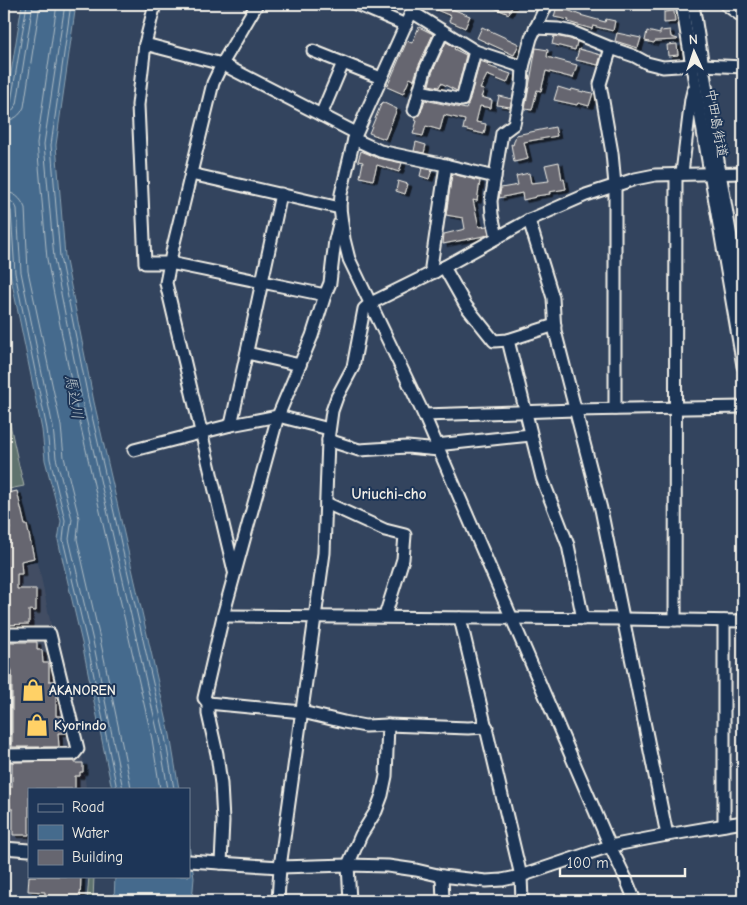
<svg xmlns="http://www.w3.org/2000/svg" width="747" height="905" font-family="'Comic Neue','Klee One',sans-serif">
<style>
.built{fill:#424e63}
.green{fill:#5f736e;stroke:#aab2ab}
.water{fill:#456b8d;stroke:#8ba1b1}
.lines{fill:none;stroke-linecap:round;stroke-linejoin:round}
.shore{stroke:#aebbc4;stroke-width:1}
.building{fill:#666670;stroke:#f4f1e8;filter:url(#shadow)}
.minor-casing{stroke:#f4f1e8;stroke-width:15}
.minor{stroke:#1d3557;stroke-width:11}
.labels{text-anchor:middle;stroke-width:4;stroke-linejoin:round;paint-order:stroke}
.street-label{font-size:14px;fill:#f4f1e8;stroke:#1d3557}
.poi-label{font-size:14px;font-weight:bold;fill:#f4f1e8;stroke:#1d3557;text-anchor:start}
.water-label{font-size:15px;font-style:italic;fill:#b7c2c8;stroke:#1d3557}
.neighbourhood-label{font-size:15px;font-weight:bold;fill:#f4f1e8;stroke:#1d3557}
</style>
<defs>
<filter id="shadow"><feDropShadow dx="4" dy="2.5" stdDeviation="0" flood-color="#0009"/></filter>
</defs>
<rect width="100%" height="100%" fill="#33445e"/>
<filter id="ink" filterUnits="userSpaceOnUse"><feTurbulence type="fractalNoise" baseFrequency=".02" numOctaves="2"/><feDisplacementMap in="SourceGraphic" scale="10" xChannelSelector="R" yChannelSelector="G"/><feConvolveMatrix kernelMatrix="1 2 1 2 8 2 1 2 1" color-interpolation-filters="sRGB"/></filter>
<g filter="url(#ink)">
<!-- built -->
<g class="built">
<polygon points="4,563 38,563 52,630 4,630"/>
<polygon points="4,638 45,638 48,640 73,747 70,751 4,751"/>
<polygon points="83,758 86,789 29,789 29,844 4,843 4,759"/>
</g>
<!-- green -->
<g class="green">
<path d="M4 397C11 426 16 456 24 486L4 490Z"/>
<polygon points="89,876 94,876 93,901 87,901"/>
</g>
<!-- water -->
<g class="water">
<polygon points="22,4 76,4 56,145 65,256 94,402 170,735 179,789 112,789 82,643 58,540 61,521 45,460 42,430 10,273 4,165 4,117"/>
<polygon points="189,845 194,878 192,901 114,901 115,876 189,876"/>
</g>
<g class="lines">
<!-- shore -->
<g class="shore">
<polyline points="57,4 37,143 47,259 76,406 152,739 160,789"/>
<polyline points="65,4 44,144 54,258 83,405 159,738 168,789"/>
<polyline points="71,4 51,145 60,257 89,403 165,736 174,789"/>
<polyline points="4,107 8,106 11,102 27,4"/>
<polyline points="4,113 12,111 17,104 33,4"/>
<path d="M4 121C14 120 20 116 24 107L40 4"/>
<path d="M4 192C14 192 21 198 25 208L28 271 61 426 64 457 79 518 77 539 100 639 130 782 131 789"/>
<path d="M4 200C11 200 15 203 17 209L21 272 53 427 56 458 72 519 69 539 93 641 123 789"/>
<polyline points="4,206 8,207 11,211 15,273 47,429 50,459 65,520 63,540 87,642 117,789"/>
</g>
</g>
<!-- building -->
<g class="building">
<polygon points="422,4 448,4 447,7 470,16 465,28 449,21 451,16"/>
<polygon points="485,4 513,4 509,14"/>
<polygon points="557,6 580,15 605,22 606,19 615,21 613,31 593,26 592,29 568,22 569,20 554,17"/>
<polygon points="674,11 675,22 664,23 664,12"/>
<polygon points="419,27 433,34 418,67 414,80 410,78 403,94 387,87 407,41 412,43"/>
<polygon points="482,27 519,44 514,55 477,38"/>
<polygon points="670,30 671,37 678,39 677,40 655,41 654,43 645,41 647,31 660,34 660,31"/>
<polygon points="617,33 641,38 638,48 615,41"/>
<polygon points="554,36 570,39 577,42 575,50 552,44"/>
<polygon points="446,42 455,47 454,49 466,55 457,91 441,83 439,87 429,85 432,73"/>
<polygon points="677,44 678,55 668,56 667,45"/>
<polygon points="536,48 548,50 547,57 577,65 573,78 546,71 541,91 537,90 532,110 525,109"/>
<polygon points="579,49 601,55 598,65 576,60"/>
<polygon points="480,61 489,64 488,66 511,74 507,83 487,75 480,89 484,90 481,97 492,100 491,108 480,106 476,122 486,124 484,134 463,129 465,120 444,115 440,130 426,126 423,136 413,134 417,121 415,120 416,117 421,112 425,100 466,109 469,102"/>
<polygon points="558,87 571,91 572,89 583,92 583,91 593,93 589,106 578,103 577,105 554,100"/>
<polygon points="499,96 512,99 510,107 497,105"/>
<polygon points="382,102 397,109 385,139 369,133"/>
<polygon points="555,127 557,136 524,142 528,159 514,162 511,144 513,145 516,135"/>
<polygon points="416,142 426,145 424,153 414,151"/>
<polygon points="361,151 378,158 402,163 399,172 377,165 373,180 360,177 363,162 358,161"/>
<polygon points="559,162 562,180 564,179 566,189 549,192 550,194 536,196 536,197 523,200 522,193 499,198 501,188 518,185 516,176 529,173 531,183 549,181 545,165"/>
<polygon points="422,168 432,170 429,179 420,176"/>
<polygon points="452,174 480,181 477,201 473,200 479,227 487,226 489,234 484,236 443,244 444,234 465,229 463,218 446,215"/>
<polygon points="398,181 408,184 405,194 396,191"/>
<polygon points="17,491 25,525 27,525 34,558 21,561 22,574 17,574 17,589 36,589 36,611 29,610 29,624 4,625 4,533 8,532 7,529 10,529 4,499 4,494"/>
<polygon points="9,642 37,642 37,650 42,650 43,663 49,663 49,681 54,681 56,691 56,716 62,716 66,730 66,733 58,733 59,747 12,747 12,671 9,665"/>
<polygon points="75,761 75,763 83,763 83,772 80,772 80,776 75,776 75,789 29,789 29,835 13,835 13,809 10,809 9,787 12,787 12,762"/>
<polygon points="29,876 81,876 80,901 45,899 45,892 28,891"/>
</g>
<g class="lines">
<defs>
<g id="minor">
<polyline points="155,4 145,44 138,105 145,263 170,263 325,295"/>
<polyline points="356,4 406,25"/>
<polyline points="415,4 354,139 341,194 340,208 344,239 349,259 424,415 610,846 626,879 635,901"/>
<path d="M682 4C701 125 723 245 743 366"/>
<polyline points="693,4 720,173 743,307"/>
<polyline points="725,4 743,17"/>
<polyline points="412,12 475,51 523,67"/>
<polyline points="535,28 558,29 572,32 611,48 634,56 647,63 663,67 692,65"/>
<polyline points="145,44 222,64 356,133"/>
<polyline points="611,48 600,84 612,153 615,185 615,409"/>
<polyline points="313,51 381,78"/>
<polyline points="703,65 743,67"/>
<polyline points="420,91 462,100 475,51"/>
<polyline points="414,110 425,70 443,31"/>
<polyline points="321,115 343,63"/>
<polyline points="354,139 380,151 441,164 495,177"/>
<polyline points="682,173 691,99 693,91"/>
<polyline points="191,174 340,208"/>
<polyline points="529,220 553,298 555,331 601,509 667,835"/>
<polyline points="497,237 492,215 491,201 502,133 514,124 522,85 523,67 531,38 547,4"/>
<polyline points="444,267 466,306 494,341 508,340 555,325"/>
<polyline points="435,272 431,267 446,165"/>
<polyline points="508,340 542,478 568,545 583,619"/>
<polyline points="247,353 300,365"/>
<polyline points="424,415 575,410 743,407"/>
<polyline points="231,425 281,194"/>
<polyline points="328,440 359,450 407,447 439,450"/>
<polyline points="436,445 531,435"/>
<polyline points="134,450 231,425 278,416 329,429"/>
<polyline points="326,503 385,530 405,535 403,559 385,616"/>
<polyline points="234,571 166,283 173,247 213,83 222,64 257,4"/>
<polyline points="223,616 624,619 743,621"/>
<polyline points="460,618 521,876 522,901"/>
<polyline points="675,620 676,174"/>
<polyline points="724,621 724,825"/>
<polyline points="4,634 50,634 78,749 74,754 4,755"/>
<polyline points="4,671 4,755"/>
<polyline points="208,703 302,712 344,722 365,726 388,725 468,728 487,727"/>
<polyline points="4,848 29,850"/>
<polyline points="189,861 280,867 348,865 388,866 416,870 442,876 486,881 502,880 521,876 610,846 667,835 743,822"/>
<polyline points="221,863 223,821 221,784 217,754 208,714 208,703 204,698 223,616 278,416 312,336 325,295 330,283 335,240 339,224"/>
<polyline points="442,876 443,901"/>
<polyline points="278,901 280,867 324,553 328,440 332,411 337,397 353,367 364,309 371,303 444,267 529,220 586,195 635,179 655,175 743,173"/>
<polyline points="350,901 348,865 361,835 376,811 382,795 386,776 388,725"/>
</g>
</defs>
<!-- minor casing -->
<use href="#minor" class="minor-casing"/>
<!-- minor -->
<use href="#minor" class="minor"/>
</g>
</g>
<!-- icons -->
<defs>
<symbol id="shop-bare" viewBox="-9 -9 18 18"><path d="M-5-2.5h2.3a2.7 3.5 0 0 1 5.4 0H5L5.5 6h-11ZM-1.5-2.5h3a1.5 2.3 0 0 0-3 0Z" fill="#ffd166" stroke="#1d3557" stroke-width="2.5" paint-order="stroke"/></symbol>
</defs>
<g fill-rule="evenodd">
<use href="#shop-bare" x="17" y="674" width="32" height="32"/>
<use href="#shop-bare" x="21" y="709" width="32" height="32"/>
</g>
<g class="labels">
<!-- street labels -->
<g class="street-label">
<text transform="translate(717 123) rotate(80)" y="5">中田島街道</text>
</g>
<!-- poi labels -->
<g class="poi-label">
<text x="49" y="695">AKANOREN</text>
<text x="54" y="730">Kyorindo</text>
</g>
<!-- water labels -->
<g class="water-label">
<text transform="translate(74 397) rotate(80)" y="5">馬込川</text>
</g>
<!-- neighbourhood labels -->
<g class="neighbourhood-label">
<text x="389" y="499">Uriuchi-cho</text>
</g>
</g>
<!-- margin -->
<rect width="747" height="905" fill="none" stroke="#1d3557" stroke-width="20"/>
<rect x="10" y="10" width="727" height="885" fill="none" stroke="#f4f1e8" stroke-width="2" filter="url(#ink)"/>
<!-- legend -->
<rect x="28" y="788" width="162" height="90" fill="#1d3557" stroke="#738091"/>
<rect x="38" y="804" width="25" height="8" fill="#1d3557" stroke="#738091"/>
<text x="72" y="812" font-size="15" fill="#f4f1e8">Road</text>
<rect x="38" y="825" width="25" height="15" fill="#456b8d" stroke="#738091"/>
<text x="72" y="838" font-size="15" fill="#f4f1e8">Water</text>
<rect x="38" y="850" width="25" height="15" fill="#666670" stroke="#738091"/>
<text x="72" y="862" font-size="15" fill="#f4f1e8">Building</text>
<!-- north arrow -->
<g transform="translate(694 52) rotate(357)" stroke="#1d3557" stroke-width="4" paint-order="stroke">
<path d="M0-4L9 19L0 12L-9 19Z" fill="#f4f1e8"/>
<text y="-8" font-size="14" font-weight="bold" text-anchor="middle" fill="#f4f1e8">N</text>
</g>
<!-- scale -->
<path d="M560 868v8h125v-8" fill="none" stroke="#f4f1e8" stroke-width="2.5"/>
<text x="567" y="868" font-size="15" fill="#f4f1e8" stroke="#1d3557" stroke-width="4" paint-order="stroke">100 m</text>
</svg>
